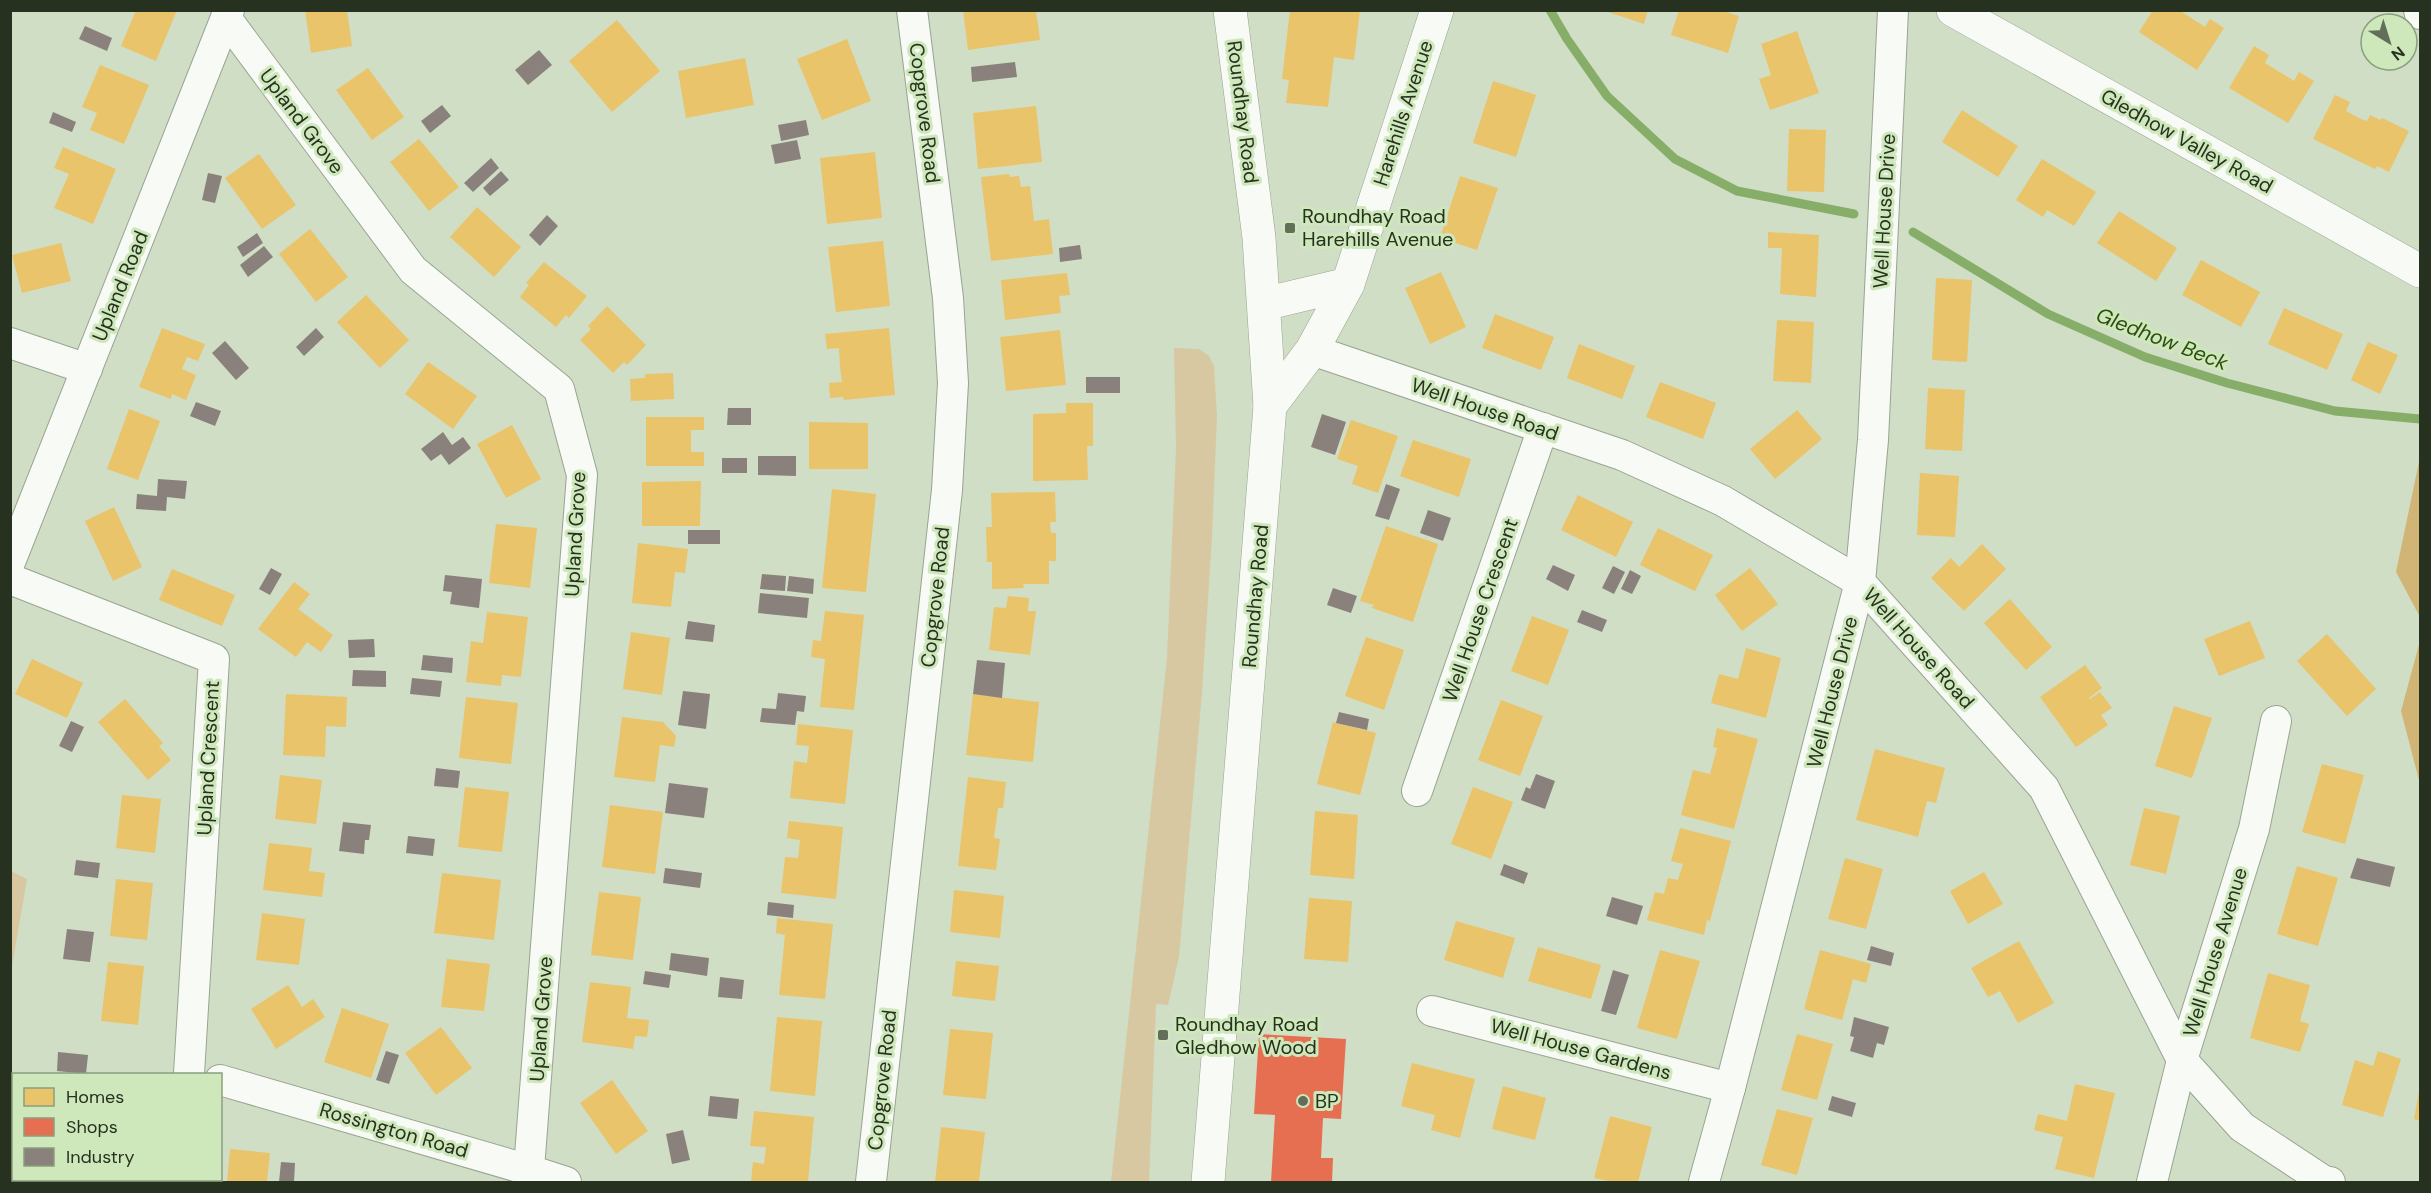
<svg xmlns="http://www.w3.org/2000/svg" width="2431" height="1193" font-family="'DM Sans',sans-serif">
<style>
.green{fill:#d7c8a2}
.forest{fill:#d1b576}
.homes{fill:#e9c46a}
.shops{fill:#e76f51}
.industry{fill:#8a817c}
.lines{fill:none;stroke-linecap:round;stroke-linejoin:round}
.stream{stroke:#87ae68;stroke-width:9}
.minor-casing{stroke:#99a491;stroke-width:32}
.tertiary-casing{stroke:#99a491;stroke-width:34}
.minor{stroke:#f8faf6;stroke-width:30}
.tertiary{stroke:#f8faf6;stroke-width:33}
.poi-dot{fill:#626e5a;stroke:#cee8bc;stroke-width:2}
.labels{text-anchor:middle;stroke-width:6;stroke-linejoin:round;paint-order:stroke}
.street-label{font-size:20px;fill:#273120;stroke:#cee8bc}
.poi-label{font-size:20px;fill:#273120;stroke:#cee8bc;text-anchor:start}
.water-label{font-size:21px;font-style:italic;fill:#2e4e0f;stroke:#cee8bc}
</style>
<rect width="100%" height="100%" fill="#d0dec6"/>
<!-- green -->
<g class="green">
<polygon points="1174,348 1199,349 1209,356 1214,366 1217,416 1212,537 1202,692 1179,957 1168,1005 1156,1004 1149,1182 1111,1182 1167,658 1176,448"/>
<polygon points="11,871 27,879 11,972"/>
</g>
<!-- forest -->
<g class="forest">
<polygon points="2420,457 2420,617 2396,572"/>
<polygon points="2420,641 2420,784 2401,711"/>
</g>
<!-- homes -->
<g class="homes">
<polygon points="136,10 177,10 156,61 121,46"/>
<polygon points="305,10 347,10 352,46 311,53"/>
<polygon points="963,10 1036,10 1040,40 968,50"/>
<polygon points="1290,10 1360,10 1354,60 1334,57 1328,107 1286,103 1289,80 1282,79"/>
<polygon points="1602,10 1648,10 1644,24"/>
<polygon points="1679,10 1720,10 1739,16 1728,53 1671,35"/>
<polygon points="2153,10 2179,10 2205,27 2210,19 2224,28 2197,70 2139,32"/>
<polygon points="617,20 660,71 612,112 569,61"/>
<polygon points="1797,31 1819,93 1770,110 1759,79 1771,75 1761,44"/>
<polygon points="847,39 871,101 822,120 797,59"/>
<polygon points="2254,46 2269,55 2265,63 2294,81 2299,72 2314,81 2288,123 2229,88"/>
<polygon points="745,58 754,105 686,118 678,71"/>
<polygon points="100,65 149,85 124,144 90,130 97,113 82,107"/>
<polygon points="368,68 404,117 372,140 336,90"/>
<polygon points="1493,81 1536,95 1516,157 1473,143"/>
<polygon points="2335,95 2350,102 2346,111 2361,119 2367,121 2370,115 2380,120 2382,118 2409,131 2389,172 2377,166 2375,169 2313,139"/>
<polygon points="1036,106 1042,162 978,169 973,113"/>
<polygon points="1962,110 2018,146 1998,177 1942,142"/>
<polygon points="1789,129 1826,130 1824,192 1787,191"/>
<polygon points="419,139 459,187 429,211 390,162"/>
<polygon points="63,147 116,169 93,224 54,208 69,174 54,168"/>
<polygon points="875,152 882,218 827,224 820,158"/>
<polygon points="259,154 296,205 262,229 225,178"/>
<polygon points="2042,159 2096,192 2074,226 2047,210 2043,217 2016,200"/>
<polygon points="1009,174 1010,177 1019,176 1021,187 1030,186 1034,221 1049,219 1053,254 991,261 981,177"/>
<polygon points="1460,176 1498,188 1477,250 1440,238"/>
<polygon points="477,207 521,247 494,277 450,237"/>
<polygon points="2119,211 2177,248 2156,281 2097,243"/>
<polygon points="310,229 348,277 316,302 279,254"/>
<polygon points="1768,232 1819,235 1816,297 1780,294 1782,248 1768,248"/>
<polygon points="883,241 890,306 836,312 828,247"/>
<polygon points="61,243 71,281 22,293 12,255"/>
<polygon points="2201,260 2260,292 2241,327 2182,295"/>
<polygon points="544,262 587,296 569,318 566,315 556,327 520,297 529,285 526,283"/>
<polygon points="1441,272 1466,327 1430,344 1405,288"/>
<polygon points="1067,273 1070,295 1059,296 1061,313 1005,320 1001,280"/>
<polygon points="1936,278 1972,280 1967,362 1932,360"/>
<polygon points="366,295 409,340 380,368 337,322"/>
<polygon points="607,306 646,345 627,365 624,362 613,373 580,340 591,329 588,326"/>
<polygon points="2284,308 2343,334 2327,370 2268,344"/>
<polygon points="1495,314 1554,337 1541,370 1482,348"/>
<polygon points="1777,320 1814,322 1811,383 1773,381"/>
<polygon points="162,328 205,344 198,361 187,357 182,369 196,375 186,400 172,394 171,399 139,387"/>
<polygon points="889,328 895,395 844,400 843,397 830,398 829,383 842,382 840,367 839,348 827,349 825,334"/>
<polygon points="1060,330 1066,385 1006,391 1000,337"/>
<polygon points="2368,342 2398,355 2380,394 2351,380"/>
<polygon points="1579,344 1635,366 1622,399 1567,378"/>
<polygon points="428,362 477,396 453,429 405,394"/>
<polygon points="673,373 674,399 631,401 630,379 645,378 645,374"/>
<polygon points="1660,382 1716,403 1703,439 1646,417"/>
<polygon points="1928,388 1965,390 1962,451 1925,449"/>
<polygon points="1066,403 1093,403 1093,446 1087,446 1088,480 1033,481 1033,414 1066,413"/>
<polygon points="129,409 160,421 138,480 107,469"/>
<polygon points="1797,410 1822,439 1775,479 1750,449"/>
<polygon points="646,417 704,417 704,430 691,430 691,452 704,452 704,466 646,466"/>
<polygon points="1351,420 1398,436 1378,493 1352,484 1358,466 1337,459"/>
<polygon points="809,422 868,423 868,469 809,469"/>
<polygon points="512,425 541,479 506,498 477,444"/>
<polygon points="1413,440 1471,459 1459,497 1400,476"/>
<polygon points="1920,473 1959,476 1955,537 1917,535"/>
<polygon points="701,481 700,526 642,526 642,482"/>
<polygon points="832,489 876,494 866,592 822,588"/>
<polygon points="1055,492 1056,522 1050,522 1051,533 1056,533 1056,561 1049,561 1049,584 1023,584 1024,588 992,589 992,562 987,562 986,527 992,527 991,493"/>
<polygon points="1578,495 1633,522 1616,557 1561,530"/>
<polygon points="114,507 142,567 113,581 85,521"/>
<polygon points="496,524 537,528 530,588 489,583"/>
<polygon points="1386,526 1438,544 1413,622 1372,608 1374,605 1360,601"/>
<polygon points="1658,528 1713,555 1695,591 1640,565"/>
<polygon points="638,543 688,549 685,573 675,572 671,607 632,603"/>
<polygon points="1982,544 2006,569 1964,611 1931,578 1951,558 1959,567"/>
<polygon points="1750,568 1778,604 1742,631 1715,595"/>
<polygon points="172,569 235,595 222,626 159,600"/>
<polygon points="294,582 310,594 298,609 333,635 321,652 307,642 296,657 258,629"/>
<polygon points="1008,596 1029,598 1028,611 1036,611 1030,655 989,650 994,607 1006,608"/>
<polygon points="2010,599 2052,647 2026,670 1984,623"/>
<polygon points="825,611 864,615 854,710 820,707 825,659 811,657 813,640 821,641"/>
<polygon points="487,612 528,617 521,677 502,675 501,686 466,682 471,641 483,643"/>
<polygon points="1532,616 1569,630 1548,685 1511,671"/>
<polygon points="2250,621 2265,658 2219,676 2204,639"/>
<polygon points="631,632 670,638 662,695 623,689"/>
<polygon points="2327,634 2376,689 2347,716 2297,661"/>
<polygon points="1366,637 1404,650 1384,710 1345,696"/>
<polygon points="1746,648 1781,658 1766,718 1711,703 1719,674 1738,679"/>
<polygon points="32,659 83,683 67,718 15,694"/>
<polygon points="2085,665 2102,688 2089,698 2090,699 2100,692 2112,708 2101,715 2108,725 2076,747 2040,697"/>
<polygon points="286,694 347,697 346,727 326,726 325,757 283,755"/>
<polygon points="973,694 1039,702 1033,762 966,755"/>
<polygon points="466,697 518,703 511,764 459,758"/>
<polygon points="125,699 163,743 159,746 171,760 148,780 98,722"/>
<polygon points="1501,700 1543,716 1520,776 1478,760"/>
<polygon points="2174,706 2212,718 2192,778 2155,766"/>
<polygon points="622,717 663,722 676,736 674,747 660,745 655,782 614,777"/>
<polygon points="1333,722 1376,733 1360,795 1317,784"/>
<polygon points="798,724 853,730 845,804 790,798 794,761 807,763 809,746 796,745"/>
<polygon points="1717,728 1758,739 1734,829 1681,815 1693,770 1710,774 1717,748 1713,747"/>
<polygon points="1875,749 1945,768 1936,803 1927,801 1918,837 1856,820"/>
<polygon points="2322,764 2364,775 2345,844 2302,832"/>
<polygon points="280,775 322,780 316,824 275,819"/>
<polygon points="968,777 1006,782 1003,808 998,808 994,838 1000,839 996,870 958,866"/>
<polygon points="465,787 509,792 502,852 458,847"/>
<polygon points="1473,787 1513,802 1491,859 1451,844"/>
<polygon points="122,795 161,799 155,853 116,848"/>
<polygon points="610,805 663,812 655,874 602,867"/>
<polygon points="2144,808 2180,816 2166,874 2130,865"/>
<polygon points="1315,811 1358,815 1354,879 1310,875"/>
<polygon points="789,821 843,827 836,899 781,893 785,857 798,858 800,840 787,838"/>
<polygon points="1680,828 1731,841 1710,921 1707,920 1704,935 1647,920 1655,892 1664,894 1668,878 1678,880 1683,864 1671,861"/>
<polygon points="269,843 312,848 309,871 325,873 322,897 263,890"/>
<polygon points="1845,858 1883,869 1866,929 1828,919"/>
<polygon points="2297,866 2338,878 2318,946 2277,934"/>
<polygon points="1984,872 2003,904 1968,924 1950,891"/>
<polygon points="442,873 501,880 494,940 434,933"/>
<polygon points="116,879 153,883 147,940 110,936"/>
<polygon points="954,890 1004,896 1000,938 950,932"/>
<polygon points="599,892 641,897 633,960 591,955"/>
<polygon points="1309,898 1352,901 1348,962 1304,959"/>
<polygon points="262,913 305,919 299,965 256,960"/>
<polygon points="777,918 833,924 825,999 779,995 785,935 776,933"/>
<polygon points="1456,921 1515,938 1503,978 1444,960"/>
<polygon points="2019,941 2054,1003 2018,1023 2000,991 1988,997 1971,968"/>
<polygon points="1538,947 1601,965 1591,999 1528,981"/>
<polygon points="1660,950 1700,961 1677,1039 1637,1028"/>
<polygon points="1820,950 1871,964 1866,983 1853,979 1842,1020 1804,1009"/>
<polygon points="447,959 490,964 484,1011 441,1007"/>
<polygon points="956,961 999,966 995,1001 952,996"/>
<polygon points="108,962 144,966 138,1025 101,1021"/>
<polygon points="2268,973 2310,985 2300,1021 2309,1024 2300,1052 2250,1038"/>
<polygon points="590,982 631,987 627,1018 649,1020 647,1037 635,1036 633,1049 582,1042"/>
<polygon points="288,985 302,1007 313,999 325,1017 276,1049 251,1009"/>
<polygon points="342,1008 389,1024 371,1078 324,1062"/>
<polygon points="777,1017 822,1021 815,1096 770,1091"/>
<polygon points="441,1027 472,1068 436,1095 405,1053"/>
<polygon points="950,1029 993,1033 986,1099 943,1095"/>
<polygon points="1797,1034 1833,1044 1817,1100 1781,1090"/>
<polygon points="2378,1051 2401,1059 2383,1117 2342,1105 2355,1060 2373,1066"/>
<polygon points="1412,1063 1475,1079 1460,1138 1431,1130 1435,1115 1401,1106"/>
<polygon points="612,1080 648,1131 616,1154 580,1103"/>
<polygon points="2075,1084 2115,1093 2094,1178 2055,1169 2063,1137 2034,1130 2038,1114 2067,1121"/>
<polygon points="1503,1086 1546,1098 1535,1140 1492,1129"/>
<polygon points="2419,1092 2420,1092 2420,1121 2414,1119"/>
<polygon points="1777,1109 1813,1118 1797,1175 1761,1165"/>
<polygon points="754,1111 814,1117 808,1182 751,1182 753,1162 764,1164 766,1147 750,1146"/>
<polygon points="1610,1116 1652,1127 1638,1182 1614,1182 1594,1178"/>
<polygon points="941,1127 985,1132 979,1182 935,1182"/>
<polygon points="230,1149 270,1153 267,1182 227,1182"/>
<rect x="74" y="1180" width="50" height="2"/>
</g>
<!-- shops -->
<polygon class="shops" points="1259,1034 1346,1039 1341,1119 1323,1118 1321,1158 1333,1158 1332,1182 1271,1182 1275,1115 1254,1114"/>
<!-- industry -->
<g class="industry">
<polygon points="85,26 112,38 107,51 79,39"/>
<polygon points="539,50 552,65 528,85 515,70"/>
<polygon points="1015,62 1017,77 972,82 971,67"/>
<polygon points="442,105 451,116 430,133 421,121"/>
<polygon points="53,112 76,122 72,132 49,123"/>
<polygon points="806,120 809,135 781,141 778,125"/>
<polygon points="797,140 801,159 775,164 771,145"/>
<polygon points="491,158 499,168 473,192 464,183"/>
<polygon points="501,171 509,180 490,196 483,188"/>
<polygon points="208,173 222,176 215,203 202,200"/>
<polygon points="547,215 558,226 540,246 529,235"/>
<polygon points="257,233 263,243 243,257 237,247"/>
<polygon points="1080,245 1082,259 1060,262 1059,248"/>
<polygon points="264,246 273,257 248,277 240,265"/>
<polygon points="316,328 324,337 304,356 296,347"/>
<polygon points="225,341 249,368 236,380 212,353"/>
<rect x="1086" y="377" width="34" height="16"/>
<polygon points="196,402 221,411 215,426 190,416"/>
<polygon points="728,408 751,408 751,425 727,425"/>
<polygon points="1322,414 1346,422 1335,455 1311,447"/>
<polygon points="443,432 452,445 463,437 471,448 449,465 441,454 431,461 421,449"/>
<polygon points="758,456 796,456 796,476 758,475"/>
<rect x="722" y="458" width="25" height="15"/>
<polygon points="158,479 187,481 185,499 167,497 166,511 136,509 137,494 157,496"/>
<polygon points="1386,484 1400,489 1389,520 1375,516"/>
<polygon points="1428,510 1451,518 1443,541 1420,533"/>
<rect x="688" y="530" width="32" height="14"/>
<polygon points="1553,565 1575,575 1568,591 1546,579"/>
<polygon points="1613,566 1625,572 1614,594 1602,588"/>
<polygon points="271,568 282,574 270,595 259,589"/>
<polygon points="1630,570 1641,576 1632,594 1621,589"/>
<polygon points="762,574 786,576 785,591 760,589"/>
<polygon points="445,575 482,579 479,608 450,604 452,592 443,591"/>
<polygon points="789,576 814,579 813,594 787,591"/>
<polygon points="1333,588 1357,596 1351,613 1327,605"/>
<polygon points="760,593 809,598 807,618 758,613"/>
<polygon points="1582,610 1607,620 1602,632 1577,622"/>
<polygon points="688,621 715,625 713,642 685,639"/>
<polygon points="374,639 375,657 349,658 348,640"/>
<polygon points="423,655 453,658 452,673 421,670"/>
<polygon points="977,660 1005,663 1002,698 973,694"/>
<polygon points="353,670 386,671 386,687 352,686"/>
<polygon points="412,678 442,681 440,697 410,694"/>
<polygon points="683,691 710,694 706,729 678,725"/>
<polygon points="778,693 806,696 804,712 797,711 795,725 760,722 762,708 776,709"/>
<polygon points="1339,712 1369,719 1367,730 1336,723"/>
<polygon points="71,721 84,727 72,752 59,746"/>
<polygon points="436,768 460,771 458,788 434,786"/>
<polygon points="1536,774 1555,781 1545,809 1521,800 1526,787 1530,789"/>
<polygon points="669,783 708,788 704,818 665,813"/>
<polygon points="343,822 371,825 369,840 365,840 364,854 339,851"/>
<polygon points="408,836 435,839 433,856 406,853"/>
<polygon points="2357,858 2395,867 2390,887 2350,878"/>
<polygon points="76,860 100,863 98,878 74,875"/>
<polygon points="1504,864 1528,873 1524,884 1500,875"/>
<polygon points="665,868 702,873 700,888 663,883"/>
<polygon points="1612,897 1643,906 1637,925 1606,916"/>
<polygon points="768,902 794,905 793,918 767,915"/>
<polygon points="67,929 94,932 90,962 63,959"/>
<polygon points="1871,946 1894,953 1891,966 1867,960"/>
<polygon points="671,953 709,958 707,976 669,970"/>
<polygon points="1613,970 1629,975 1616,1015 1601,1011"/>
<polygon points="645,971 671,975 669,988 643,984"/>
<polygon points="720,977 744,980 742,999 718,997"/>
<polygon points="1854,1017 1889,1027 1884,1045 1877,1043 1873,1058 1850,1051 1854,1037 1850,1036"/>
<polygon points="386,1051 399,1055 389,1084 376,1080"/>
<polygon points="58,1052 88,1055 86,1074 57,1071"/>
<polygon points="710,1096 739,1099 737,1119 708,1116"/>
<polygon points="1832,1096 1856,1103 1852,1117 1828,1110"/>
<polygon points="683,1130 690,1160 672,1164 666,1134"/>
<polygon points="281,1162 295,1163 294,1182 279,1182"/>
</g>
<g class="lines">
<!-- stream -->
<g class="stream">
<polyline points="1550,10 1567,39 1607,96 1675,159 1737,191 1854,214"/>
<polyline points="1913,232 2048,314 2145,357 2227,383 2335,411 2420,419"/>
</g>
<defs>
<g id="minor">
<polyline points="2419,10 2420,14"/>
<polyline points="226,18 413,270 559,389 582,475 528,1182"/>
<polyline points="10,343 87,369"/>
<polyline points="1312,350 1622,455 1723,501 1860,582 2044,788 2182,1060 2242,1127 2324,1181 2330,1182"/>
<polyline points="10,562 229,10"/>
<polyline points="10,579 214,659 189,1074"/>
<polyline points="1417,791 1543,428"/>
<polyline points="1432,1011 1730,1088"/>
<polyline points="220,1080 529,1170 566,1182"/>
<polyline points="178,1182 178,1180"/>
<polyline points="871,1182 947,490 953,383 948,298 912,10"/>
<polyline points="1704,1182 1730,1088 1860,582 1873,440 1893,10"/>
<polyline points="2152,1182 2182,1060 2254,829 2276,721"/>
</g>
<g id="tertiary">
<polyline points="1953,10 2420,271"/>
<polyline points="1264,304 1348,284"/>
<polyline points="1270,406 1312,350 1348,284 1437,10"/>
<polyline points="1208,1182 1270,406 1259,238 1230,10"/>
</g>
</defs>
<!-- minor casing -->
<use href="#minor" class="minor-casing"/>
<!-- tertiary casing -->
<use href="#tertiary" class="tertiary-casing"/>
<!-- minor -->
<use href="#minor" class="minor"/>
<!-- tertiary -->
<use href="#tertiary" class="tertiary"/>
</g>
<!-- markers -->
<g class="poi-dot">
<rect x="1284" y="222" width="12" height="12" rx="3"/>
<rect x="1157" y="1029" width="12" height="12" rx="3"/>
<circle cx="1303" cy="1101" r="6"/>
</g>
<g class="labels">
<!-- street labels -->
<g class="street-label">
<text transform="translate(1243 112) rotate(83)" y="7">Roundhay Road</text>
<text transform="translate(925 113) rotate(83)" y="7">Copgrove Road</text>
<text transform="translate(1403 113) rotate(-72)" y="7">Harehills Avenue</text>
<text transform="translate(302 121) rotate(53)" y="7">Upland Grove</text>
<text transform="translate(2187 141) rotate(29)" y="7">Gledhow Valley Road</text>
<text transform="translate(1884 211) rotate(-87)" y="7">Well House Drive</text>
<text transform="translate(120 286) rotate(-68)" y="7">Upland Road</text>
<text transform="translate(1485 409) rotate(19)" y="7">Well House Road</text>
<text transform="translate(575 534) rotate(-87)" y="7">Upland Grove</text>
<text transform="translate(1255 596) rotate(-85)" y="7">Roundhay Road</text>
<text transform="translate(935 597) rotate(-84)" y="7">Copgrove Road</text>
<text transform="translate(1480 610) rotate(-71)" y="7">Well House Crescent</text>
<text transform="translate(1919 648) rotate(48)" y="7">Well House Road</text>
<text transform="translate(1832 692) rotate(-76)" y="7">Well House Drive</text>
<text transform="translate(208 758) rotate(-87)" y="7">Upland Crescent</text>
<text transform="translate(2215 952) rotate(-73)" y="7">Well House Avenue</text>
<text transform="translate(541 1019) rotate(-86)" y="7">Upland Grove</text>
<text transform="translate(1581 1049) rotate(15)" y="7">Well House Gardens</text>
<text transform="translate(882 1080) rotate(-84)" y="7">Copgrove Road</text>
<text transform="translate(394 1130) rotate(16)" y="7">Rossington Road</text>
</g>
<!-- poi labels -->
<g class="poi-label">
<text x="1302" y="223">Roundhay Road<tspan x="1302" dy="23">Harehills Avenue</tspan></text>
<text x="1175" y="1031">Roundhay Road<tspan x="1175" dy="23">Gledhow Wood</tspan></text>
<text x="1315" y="1108">BP</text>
</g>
<!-- water labels -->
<g class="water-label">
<text transform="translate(2162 339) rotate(21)" y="7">Gledhow Beck</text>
</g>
</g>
<!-- border -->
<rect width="2431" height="1193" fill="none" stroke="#273120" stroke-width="24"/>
<!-- legend -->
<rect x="12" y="1073" width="210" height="108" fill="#cee8bc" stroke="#8b9f7e" stroke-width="1.5"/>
<rect x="24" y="1088" width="30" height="18" fill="#e9c46a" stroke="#8b9f7e" stroke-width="1.5"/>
<text x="66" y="1103" font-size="18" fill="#273120">Homes</text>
<rect x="24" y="1118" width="30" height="18" fill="#e76f51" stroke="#8b9f7e" stroke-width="1.5"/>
<text x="66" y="1133" font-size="18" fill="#273120">Shops</text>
<rect x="24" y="1148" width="30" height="18" fill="#8a817c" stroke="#8b9f7e" stroke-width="1.5"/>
<text x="66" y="1163" font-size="18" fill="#273120">Industry</text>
<!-- north arrow -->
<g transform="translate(2389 42) rotate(142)"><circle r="28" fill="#cee8bc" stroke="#8b9f7e" stroke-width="1.5"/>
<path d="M0-4.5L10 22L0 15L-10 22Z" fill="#626e5a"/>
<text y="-9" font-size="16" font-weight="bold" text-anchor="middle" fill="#273120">N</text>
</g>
</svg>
